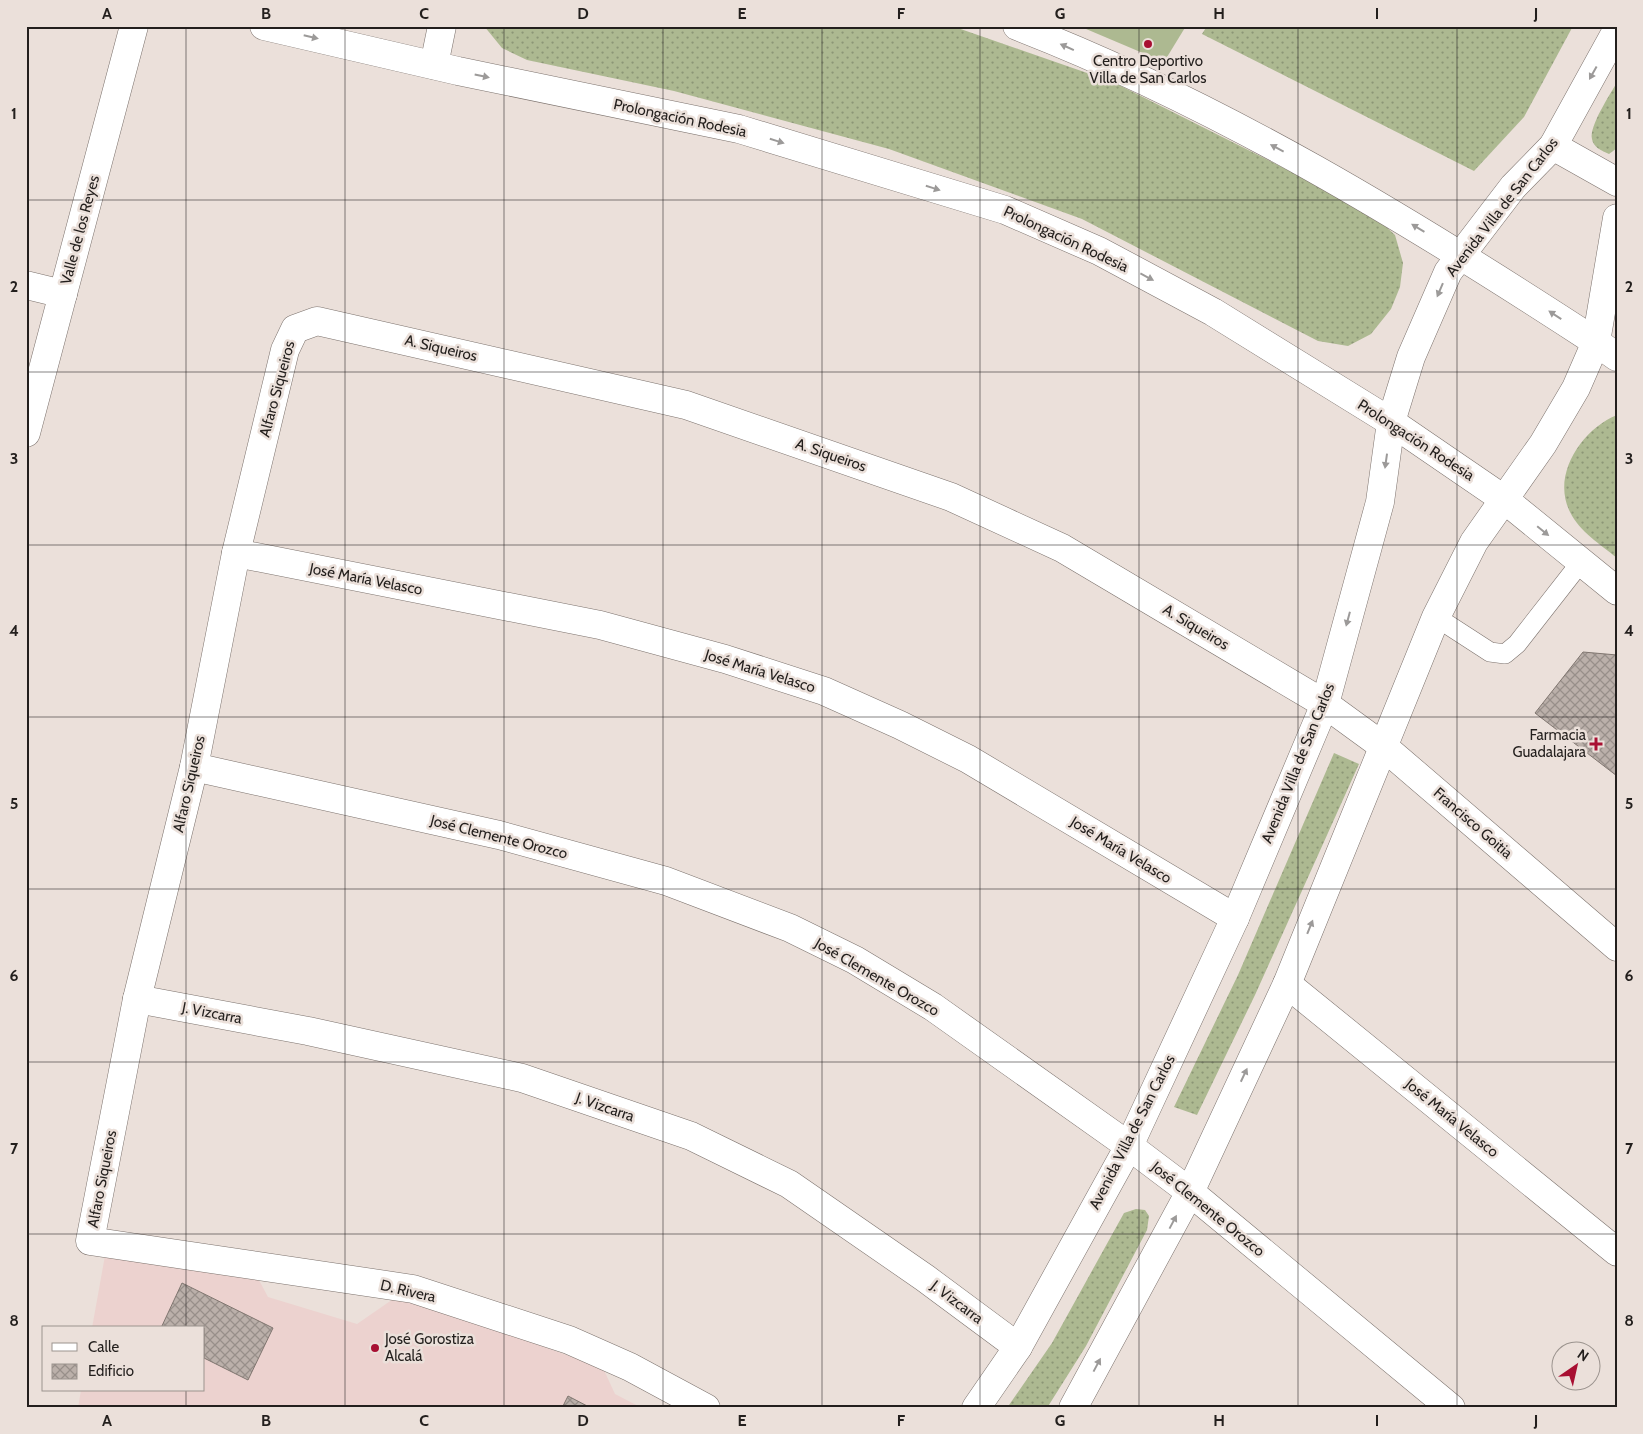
<svg xmlns="http://www.w3.org/2000/svg" width="1643" height="1434" font-family="Cabin,sans-serif">
<style>
.education{fill:#ecd2cf}
.grass{fill:url(#grass-dots)}
.pitch{fill:#adb991}
.building{fill:url(#building-cross-hatch);stroke:#807670}
.lines{fill:none;stroke-linecap:round;stroke-linejoin:round}
.service-casing{stroke:#7c726d;stroke-width:20}
.minor-casing{stroke:#7c726d;stroke-width:29}
.tertiary-casing{stroke:#7c726d;stroke-width:29}
.service{stroke:#fff;stroke-width:19}
.minor{stroke:#fff;stroke-width:28}
.tertiary{stroke:#fff;stroke-width:28}
.oneway{fill:#9c9a99}
.grid{fill:none;stroke:#231f1d;stroke-width:1;stroke-opacity:0.55}
.poi-dot{fill:#a80f32;stroke:#ebe0da;stroke-width:2}
.labels{text-anchor:middle;stroke-width:5;stroke-linejoin:round;paint-order:stroke}
.poi-label{font-size:15px;fill:#231f1d;stroke:#ebe0da}
.street-label{font-size:15px;fill:#231f1d;stroke:#ebe0da}
.neatline{fill:none;stroke:#231f1d;stroke-width:2}
.grid-label{font-size:16px;text-anchor:middle;font-weight:bold;fill:#231f1d}
</style>
<defs>
<pattern id="grass-dots" width="8" height="8" patternUnits="userSpaceOnUse" patternTransform="scale(1.25)"><rect width="8" height="8" fill="#adb991"/><path d="M2 2h.1M6 6h.1" fill="none" stroke="#8c9676" stroke-width="1.8" stroke-linecap="round"/></pattern>
<pattern id="building-cross-hatch" width="8" height="8" patternUnits="userSpaceOnUse" patternTransform="scale(1.25)"><rect width="8" height="8" fill="#bbb0aa"/><path d="M0 0l8 8M0 8l8-8" fill="none" stroke="#988f8a"/></pattern>
</defs>
<rect width="100%" height="100%" fill="#ebe0da"/>
<!-- education -->
<polygon class="education" points="106,1250 253,1269 268,1297 357,1324 399,1295 603,1368 615,1394 642,1408 78,1408 81,1390 204,1390 204,1328 92,1328"/>
<!-- grass -->
<g class="grass">
<polygon points="484,26 952,26 1113,82 1369,211 1395,235 1403,263 1400,287 1391,309 1371,334 1348,346 1318,341 1082,219 889,149 674,91 527,60 502,48"/>
<polygon points="1207,26 1573,26 1524,117 1474,171 1202,34"/>
<path d="M1617 82V148L1609 154C1602 151 1593 147 1592 139 1589 126 1610 95 1617 82Z"/>
<path d="M1617 415V558C1600 544 1580 532 1570 512 1551 475 1582 429 1617 415Z"/>
<polygon points="1334,753 1359,764 1255,995 1197,1115 1174,1107 1238,975"/>
<polygon points="1136,1209 1145,1210 1149,1216 1147,1230 1086,1346 1047,1408 1007,1408 1052,1343 1124,1213"/>
</g>
<!-- pitch -->
<polygon class="pitch" points="1079,26 1186,26 1164,62"/>
<!-- building -->
<g class="building">
<polygon points="1583,652 1617,655 1617,776 1535,713"/>
<polygon points="182,1283 273,1328 248,1380 204,1358 204,1328 161,1328"/>
<polygon points="568,1396 591,1408 562,1408"/>
</g>
<g class="lines">
<defs>
<polyline id="service" points="1436,617 1490,652 1505,654 1517,644 1581,562"/>
<g id="minor">
<polyline points="26,285 63,294"/>
<polyline points="1596,342 1617,357"/>
<polyline points="26,433 134,26"/>
<polyline points="1505,500 1617,591"/>
<polyline points="236,553 600,625 725,659 824,691 900,725 968,759 1235,918"/>
<polyline points="194,767 499,835 666,881 790,928 855,960 933,1007 1129,1146 1190,1192 1451,1408"/>
<polyline points="1287,984 1617,1252"/>
<polyline points="137,999 308,1031 522,1078 691,1136 789,1184 925,1278 1018,1347"/>
<polyline points="706,1408 630,1367 569,1340 413,1289 90,1241 137,999 194,767 236,553 285,350 295,329 317,321 686,405 951,497 1062,548 1325,704 1384,747 1617,947"/>
</g>
<g id="tertiary">
<polyline points="264,26 458,71 739,129 1005,210 1099,251 1213,312 1391,422 1505,500"/>
<path d="M1017 26C1223 106 1412 222 1596 342"/>
<polyline points="434,65 442,26"/>
<polyline points="1553,146 1617,182"/>
<polyline points="976,1408 1018,1347 1129,1146 1235,918 1325,704 1380,502 1391,422 1411,357 1448,272 1513,187 1553,146 1617,30"/>
<polyline points="1073,1408 1190,1192 1287,984 1436,617 1474,542 1543,444 1576,388 1596,342 1617,218"/>
</g>
</defs>
<!-- service casing -->
<use href="#service" class="service-casing"/>
<!-- minor casing -->
<use href="#minor" class="minor-casing"/>
<!-- tertiary casing -->
<use href="#tertiary" class="tertiary-casing"/>
<!-- service -->
<use href="#service" class="service"/>
<!-- minor -->
<use href="#minor" class="minor"/>
<!-- tertiary -->
<use href="#tertiary" class="tertiary"/>
</g>
<!-- one-way arrows -->
<defs><path id="oneway-solid" d="M-6-.8H1V-3.2L6.5 0L1 3.2V.8H-6Z" transform="scale(1.25)"/></defs>
<g class="oneway">
<use href="#oneway-solid" transform="translate(311 37) rotate(13)"/>
<use href="#oneway-solid" transform="translate(1067 47) rotate(-156)"/>
<use href="#oneway-solid" transform="translate(1593 73) rotate(119)"/>
<use href="#oneway-solid" transform="translate(482 76) rotate(12)"/>
<use href="#oneway-solid" transform="translate(777 141) rotate(17)"/>
<use href="#oneway-solid" transform="translate(1277 148) rotate(-152)"/>
<use href="#oneway-solid" transform="translate(933 188) rotate(17)"/>
<use href="#oneway-solid" transform="translate(1418 228) rotate(-149)"/>
<use href="#oneway-solid" transform="translate(1147 277) rotate(28)"/>
<use href="#oneway-solid" transform="translate(1440 290) rotate(113)"/>
<use href="#oneway-solid" transform="translate(1555 315) rotate(-147)"/>
<use href="#oneway-solid" transform="translate(1386 461) rotate(98)"/>
<use href="#oneway-solid" transform="translate(1543 531) rotate(39)"/>
<use href="#oneway-solid" transform="translate(1348 619) rotate(105)"/>
<use href="#oneway-solid" transform="translate(1310 927) rotate(-68)"/>
<use href="#oneway-solid" transform="translate(1244 1075) rotate(-65)"/>
<use href="#oneway-solid" transform="translate(1173 1222) rotate(-62)"/>
<use href="#oneway-solid" transform="translate(1097 1365) rotate(-62)"/>
</g>
<!-- grid -->
<path class="grid" d="M186 26V1328M345 26V1408M504 26V1408M663 26V1408M822 26V1408M980 26V1408M1139 26V1408M1298 26V1408M1457 26V1408M26 200H1617M26 372H1617M26 545H1617M26 717H1617M26 889H1617M26 1062H1617M26 1234H1617M186 1390V1408"/>
<!-- markers -->
<g class="poi-dot">
<circle cx="1148" cy="44" r="5"/>
<path d="M1593.5 736.5h5v5h5v5h-5v5h-5v-5h-5v-5h5z"/>
<circle cx="375" cy="1348" r="5"/>
</g>
<g class="labels">
<!-- poi labels -->
<g class="poi-label">
<text x="1148" y="66">Centro Deportivo<tspan x="1148" dy="17">Villa de San Carlos</tspan></text>
<text x="1586" y="740" text-anchor="end">Farmacia<tspan x="1586" dy="17">Guadalajara</tspan></text>
<text x="385" y="1344" text-anchor="start">José Gorostiza<tspan x="385" dy="17">Alcalá</tspan></text>
</g>
<!-- street labels -->
<g class="street-label">
<text transform="translate(680 118) rotate(12)" y="5">Prolongación Rodesia</text>
<text transform="translate(1502 207) rotate(-52)" y="5">Avenida Villa de San Carlos</text>
<text transform="translate(80 230) rotate(-75)" y="5">Valle de los Reyes</text>
<text transform="translate(1066 239) rotate(25)" y="5">Prolongación Rodesia</text>
<text transform="translate(441 348) rotate(13)" y="5">A. Siqueiros</text>
<text transform="translate(277 389) rotate(-75)" y="5">Alfaro Siqueiros</text>
<text transform="translate(1416 440) rotate(33)" y="5">Prolongación Rodesia</text>
<text transform="translate(831 455) rotate(19)" y="5">A. Siqueiros</text>
<text transform="translate(366 579) rotate(11)" y="5">José María Velasco</text>
<text transform="translate(1196 627) rotate(31)" y="5">A. Siqueiros</text>
<text transform="translate(760 671) rotate(17)" y="5">José María Velasco</text>
<text transform="translate(1298 763) rotate(-68)" y="5">Avenida Villa de San Carlos</text>
<text transform="translate(189 784) rotate(-77)" y="5">Alfaro Siqueiros</text>
<text transform="translate(1473 823) rotate(41)" y="5">Francisco Goitia</text>
<text transform="translate(499 837) rotate(14)" y="5">José Clemente Orozco</text>
<text transform="translate(1121 850) rotate(31)" y="5">José María Velasco</text>
<text transform="translate(877 977) rotate(30)" y="5">José Clemente Orozco</text>
<text transform="translate(212 1013) rotate(11)" y="5">J. Vizcarra</text>
<text transform="translate(605 1107) rotate(19)" y="5">J. Vizcarra</text>
<text transform="translate(1452 1118) rotate(39)" y="5">José María Velasco</text>
<text transform="translate(1132 1132) rotate(-63)" y="5">Avenida Villa de San Carlos</text>
<text transform="translate(102 1179) rotate(-79)" y="5">Alfaro Siqueiros</text>
<text transform="translate(1208 1209) rotate(39)" y="5">José Clemente Orozco</text>
<text transform="translate(408 1291) rotate(13)" y="5">D. Rivera</text>
<text transform="translate(957 1302) rotate(37)" y="5">J. Vizcarra</text>
</g>
</g>
<!-- border -->
<rect width="1643" height="1434" fill="none" stroke="#ebe0da" stroke-width="55"/>
<!-- legend -->
<rect x="42" y="1326" width="162" height="65" fill="#ebe0da" stroke="#9b938e"/>
<rect x="52" y="1343" width="25" height="8" fill="#ffffff" stroke="#9b938e"/>
<text x="88" y="1352" font-size="15" fill="#231f1d">Calle</text>
<rect x="52" y="1364" width="25" height="15" fill="url(#building-cross-hatch)" stroke="#9b938e"/>
<text x="88" y="1376" font-size="15" fill="#231f1d">Edificio</text>
<!-- north arrow -->
<g transform="translate(1576 1366) rotate(34)"><circle r="24" fill="#ebe0da" stroke="#9b938e"/>
<path d="M0-4L9 19L0 12L-9 19Z" fill="#a80f32"/>
<text y="-8" font-size="14" font-weight="bold" text-anchor="middle" fill="#231f1d">N</text>
</g>
<rect x="28" y="28" width="1588" height="1378" class="neatline"/>
<g class="grid-label">
<text x="107" y="19">A</text>
<text x="266" y="19">B</text>
<text x="424" y="19">C</text>
<text x="583" y="19">D</text>
<text x="742" y="19">E</text>
<text x="901" y="19">F</text>
<text x="1060" y="19">G</text>
<text x="1219" y="19">H</text>
<text x="1377" y="19">I</text>
<text x="1536" y="19">J</text>
<text x="14" y="119">1</text>
<text x="1629" y="119">1</text>
<text x="14" y="292">2</text>
<text x="1629" y="292">2</text>
<text x="14" y="464">3</text>
<text x="1629" y="464">3</text>
<text x="14" y="636">4</text>
<text x="1629" y="636">4</text>
<text x="14" y="809">5</text>
<text x="1629" y="809">5</text>
<text x="14" y="981">6</text>
<text x="1629" y="981">6</text>
<text x="14" y="1154">7</text>
<text x="1629" y="1154">7</text>
<text x="14" y="1326">8</text>
<text x="1629" y="1326">8</text>
<text x="107" y="1426">A</text>
<text x="266" y="1426">B</text>
<text x="424" y="1426">C</text>
<text x="583" y="1426">D</text>
<text x="742" y="1426">E</text>
<text x="901" y="1426">F</text>
<text x="1060" y="1426">G</text>
<text x="1219" y="1426">H</text>
<text x="1377" y="1426">I</text>
<text x="1536" y="1426">J</text>
</g>
</svg>
